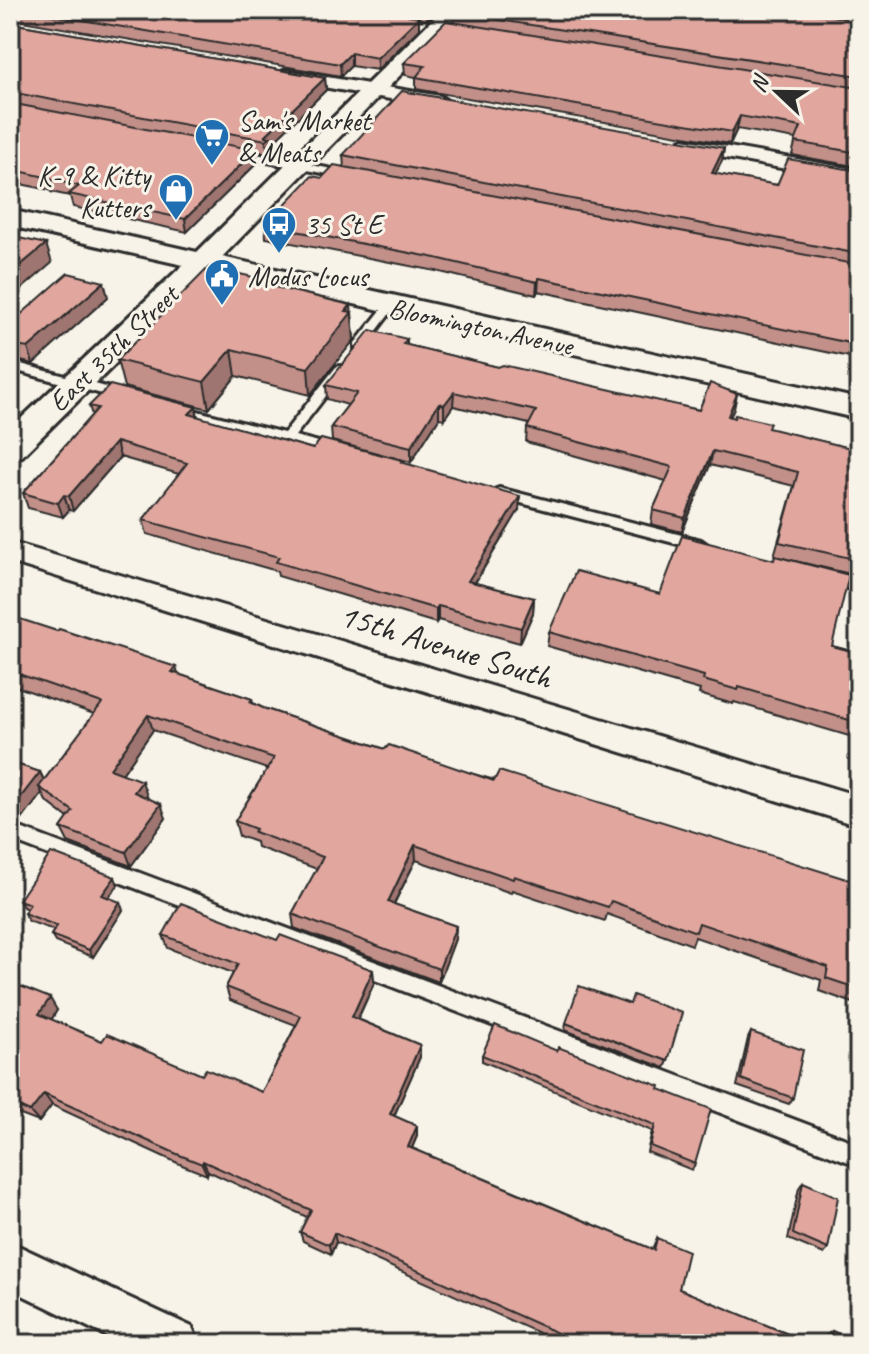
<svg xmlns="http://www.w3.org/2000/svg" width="869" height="1354" font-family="Caveat,sans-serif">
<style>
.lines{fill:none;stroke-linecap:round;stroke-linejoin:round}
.service-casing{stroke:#2b2b2b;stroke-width:6}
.minor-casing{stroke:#2b2b2b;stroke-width:6}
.tertiary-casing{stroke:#2b2b2b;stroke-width:6}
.service{fill:#f7f3e8;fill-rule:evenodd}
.minor{fill:#f7f3e8;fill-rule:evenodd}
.tertiary{fill:#f7f3e8;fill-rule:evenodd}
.wall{fill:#c29089;stroke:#2b2b2b;stroke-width:2}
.shaded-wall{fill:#9e756f;stroke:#2b2b2b;stroke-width:2}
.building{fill:#e1a79f;stroke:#2b2b2b;stroke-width:2}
.labels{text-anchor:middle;stroke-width:6;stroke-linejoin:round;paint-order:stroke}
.far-poi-label{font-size:28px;fill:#2b2b2b;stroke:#f7f3e8;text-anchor:start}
.far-street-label{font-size:28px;fill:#2b2b2b;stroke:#f7f3e8}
.street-label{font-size:34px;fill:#2b2b2b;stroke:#f7f3e8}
</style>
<rect width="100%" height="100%" fill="#f7f3e8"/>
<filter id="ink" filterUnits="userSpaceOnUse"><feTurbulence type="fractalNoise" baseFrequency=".0125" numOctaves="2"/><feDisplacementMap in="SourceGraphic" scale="16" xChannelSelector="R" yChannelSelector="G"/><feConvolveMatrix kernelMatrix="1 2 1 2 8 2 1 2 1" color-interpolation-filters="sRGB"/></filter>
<g filter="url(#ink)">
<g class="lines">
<defs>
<g id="service">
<polygon points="236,150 347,172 352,175 347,178 233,155 231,153"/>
<polygon points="390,302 396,306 394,308 363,349 355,349 355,343 386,304"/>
<polygon points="10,361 128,393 130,396 124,400 10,369"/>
<polygon points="340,366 346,370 295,436 342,448 344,451 337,455 173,413 172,410 178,406 284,433 336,367"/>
<polygon points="499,488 701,540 708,545 701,550 494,496 492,493 494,490"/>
<polygon points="828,573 859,581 859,591 823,582 821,578 823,574"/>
<polygon points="10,824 859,1144 859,1166 10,840"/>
</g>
<g id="minor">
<polygon points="285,70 440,96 449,102 440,108 279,79 276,75"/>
<polygon points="683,139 859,170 859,182 676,149 673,145"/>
<polygon points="10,542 859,796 859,826 10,562"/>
<polygon points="10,1242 192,1327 199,1344 123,1344 10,1289"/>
</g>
<polygon id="tertiary" points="442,10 464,10 222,257 859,399 859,419 209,271 22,456 10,459 10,429 183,265 10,226 10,210 197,252"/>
</defs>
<!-- service casing -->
<use href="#service" class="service-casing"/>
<!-- minor casing -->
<use href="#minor" class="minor-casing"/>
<!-- tertiary casing -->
<use href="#tertiary" class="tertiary-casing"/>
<!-- service -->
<use href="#service" class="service"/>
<!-- minor -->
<use href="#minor" class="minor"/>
<!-- tertiary -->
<use href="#tertiary" class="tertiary"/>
</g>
<!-- wall -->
<g class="wall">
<polygon points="10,10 439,10 427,20 419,19 419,29 377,70 351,66 341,76 10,19"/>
<polygon points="817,10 859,10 859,16"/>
<polygon points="454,13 859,20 859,167 792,155 796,139 737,129 730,144 416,89 416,77 405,75 404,63 454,23"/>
<polygon points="10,23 325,78 326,90 271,144 272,149 268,153 256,151 257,163 187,232 73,207 70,196 51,192 50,190 10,182"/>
<polygon points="724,148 722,161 715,174 777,185 859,171 859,359 538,291 536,295 436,271 266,238 265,225 322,178 344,167 343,155"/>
<polygon points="267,285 352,312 354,340 310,395 236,376 209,409 124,387 117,360"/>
<polygon points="108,297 33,364 16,360 21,375 10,385 10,324"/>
<polygon points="407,339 407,345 498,367 699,410 737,394 730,417 769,429 859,450 859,576 774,556 794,486 710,465 682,532 651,524 653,510 666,481 526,442 527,428 529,424 453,406 444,419 439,418 411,462 332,441 331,427 348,405 327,399 326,385"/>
<polygon points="89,406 196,407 198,417 313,449 402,460 402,463 519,510 475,583 534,598 533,613 520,643 438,620 436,623 278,576 277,571 147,534 143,520 179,474 120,457 73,511 69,510 63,517 28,508 23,493 92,415"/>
<polygon points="10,624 57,631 176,667 178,674 252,699 253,703 263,708 385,749 859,883 859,1005 819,991 821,980 695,937 692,945 607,914 605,921 512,890 511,893 416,860 394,904 456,926 455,939 439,982 294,928 292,914 317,869 257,847 256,842 239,836 235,821 267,769 153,730 122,774 147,796 146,797 166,818 131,866 68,842 61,828 68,818 46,801 42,793 20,822 10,818 10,762 40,772 44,780 94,714 12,685 10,688"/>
<polygon points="549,632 832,646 859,653 859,739 734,702 733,704 699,694 700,690 547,646"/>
<polygon points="118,885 108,898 123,910 93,957 55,942 51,935 54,930 28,921 24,913 27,909 23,907 19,900"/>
<polygon points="163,935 277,940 373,970 374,983 358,1019 420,1045 420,1057 394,1116 417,1126 417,1136 412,1148 652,1249 657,1238 679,1289 812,1344 563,1344 336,1242 331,1254 303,1241 300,1232 307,1217 208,1171 207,1175 182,1165 52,1105 39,1122 10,1111 10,982 57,1010 51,1020 102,1041 202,1075 262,1092 296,1025 230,1000 226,987 233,973 168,948"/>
<polygon points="566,1023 668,1061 665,1068 565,1030"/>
<polygon points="751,1032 793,1098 789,1104 737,1086 748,1038"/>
<polygon points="557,1051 659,1089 695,1164 692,1170 647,1152 652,1131 482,1061 482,1055"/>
<polygon points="859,1085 859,1132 852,1129"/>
<polygon points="803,1182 828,1249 824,1254 788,1239 799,1188"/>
<polygon points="832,1331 859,1344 822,1344 823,1338"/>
</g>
<!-- shaded-wall -->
<g class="shaded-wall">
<polygon points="427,10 439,10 427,20"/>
<polygon points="419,17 419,29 377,70 377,58"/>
<polygon points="351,53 351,66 341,76 340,64"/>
<polygon points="325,78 326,90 271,144 272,149 268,153 265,136"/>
<polygon points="740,116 737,129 730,144 732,132"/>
<polygon points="724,148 722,161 709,186 712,173"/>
<polygon points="256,150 257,163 187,232 185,219"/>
<polygon points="46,244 52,263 10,299 10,274"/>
<polygon points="539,278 538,291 536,295 537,282"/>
<polygon points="104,282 108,297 33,364 28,348"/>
<polygon points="351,305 354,340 310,395 308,368"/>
<polygon points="232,349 236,376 209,409 204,382"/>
<polygon points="16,359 21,375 10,385 10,365"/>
<polygon points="454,392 453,406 444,419 444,405"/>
<polygon points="737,394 734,409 724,431 728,416"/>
<polygon points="439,403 439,418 411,462 411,447"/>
<polygon points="196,407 198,421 189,414"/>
<polygon points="116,442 120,457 73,511 69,496"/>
<polygon points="713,451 710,465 682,532 685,518"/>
<polygon points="64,495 69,510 63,517 58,503"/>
<polygon points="520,496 519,510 467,595 468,581"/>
<polygon points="534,598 533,613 520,643 521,628"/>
<polygon points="438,606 438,620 436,623 436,609"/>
<polygon points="148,715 153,730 115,784 110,769"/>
<polygon points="40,772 47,787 39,787 42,793 20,822 13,807"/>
<polygon points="142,781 147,796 139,807 134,792"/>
<polygon points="161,804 166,818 131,866 126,852"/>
<polygon points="415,845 416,860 388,915 388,902"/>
<polygon points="115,877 118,885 105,902 102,895"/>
<polygon points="120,902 123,910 93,957 89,950"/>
<polygon points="456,926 455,939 439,982 439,969"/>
<polygon points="373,970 374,983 353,1029 352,1017"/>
<polygon points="50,998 57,1010 47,1027 39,1014"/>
<polygon points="420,1045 420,1057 390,1125 390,1114"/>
<polygon points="44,1094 52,1105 39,1122 30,1112"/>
<polygon points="417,1126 417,1136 408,1157 408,1147"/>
<polygon points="203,1161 208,1171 207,1175 202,1164"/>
<polygon points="334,1233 336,1242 331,1254 329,1245"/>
</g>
<!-- building -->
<g class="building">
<polygon points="23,10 375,10 419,17 377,58 351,53 340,64"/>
<polygon points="457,10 790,10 859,20 859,76 454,13"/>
<polygon points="446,21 859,88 859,153 795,142 801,127 740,116 732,132 416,77 425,66 404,63"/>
<polygon points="10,23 325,78 265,136 270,137 266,140 10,92"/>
<polygon points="402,91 724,148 712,173 777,185 788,159 859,171 859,254 343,155"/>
<polygon points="10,103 256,150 185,219 69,194 79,186 48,179 50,178 10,169"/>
<polygon points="334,165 859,265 859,345 539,278 537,282 436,258 265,225 312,176 322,178"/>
<polygon points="10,236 46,244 10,274"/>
<polygon points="209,267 266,280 262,284 351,305 346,311 352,312 308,368 232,349 204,382 117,360"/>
<polygon points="68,273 104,282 28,348 10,345 10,324"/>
<polygon points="370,330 407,339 403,344 498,367 503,365 699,410 710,383 737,394 728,416 734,418 735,415 770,423 768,428 859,450 859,560 779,542 798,472 713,451 685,518 653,510 672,467 527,428 536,411 454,392 444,405 439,403 411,447 331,427 357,393 326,385"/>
<polygon points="10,358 16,359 10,365"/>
<polygon points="110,385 196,407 189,414 313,449 321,439 402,460 401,462 520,496 468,581 534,598 521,628 438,606 436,609 276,562 279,557 143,520 187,463 116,442 69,496 64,495 58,503 23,493 98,408 89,406"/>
<polygon points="682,536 774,560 775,556 849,575 832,646 859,653 859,723 739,687 738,690 703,680 704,676 549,632 576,571 660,594"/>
<polygon points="17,618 57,631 59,629 176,667 172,672 252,699 250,702 263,708 385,749 389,745 494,781 499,771 859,883 859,989 826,978 828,967 699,923 696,932 611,901 608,907 514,876 513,879 415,845 388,902 456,926 439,969 292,914 323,857 254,832 256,829 235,821 274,758 148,715 110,769 142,781 134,792 161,804 126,852 61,828 73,811 39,787 102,703 10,671 10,624 11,625"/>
<polygon points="10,762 40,772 13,807 10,806"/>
<polygon points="51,853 115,877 102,895 120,902 89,950 51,935 57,926 24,913 30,904 19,900"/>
<polygon points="181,903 277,940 280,935 373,970 352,1017 420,1045 390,1114 417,1126 408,1147 654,1250 657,1238 688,1251 679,1289 812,1344 582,1344 334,1233 329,1245 300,1232 311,1210 203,1161 202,1164 177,1154 44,1094 30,1112 10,1103 10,982 50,998 39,1014 102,1041 107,1034 202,1075 206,1069 262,1092 301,1016 226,987 238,964 163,935"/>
<polygon points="579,986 630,1004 633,995 682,1013 668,1061 566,1023"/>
<polygon points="495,1025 557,1051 558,1047 660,1086 659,1089 711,1109 695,1164 650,1146 655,1125 482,1055"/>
<polygon points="751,1032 803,1050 793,1098 741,1079"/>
<polygon points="803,1182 838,1197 828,1249 793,1234"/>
<polygon points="832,1331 859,1343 859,1344 830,1344"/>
</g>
</g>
<!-- icons -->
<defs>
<symbol id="supermarket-pin" viewBox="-11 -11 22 30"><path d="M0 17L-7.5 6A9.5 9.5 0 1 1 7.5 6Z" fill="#1f6fb2" stroke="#f7f3e8"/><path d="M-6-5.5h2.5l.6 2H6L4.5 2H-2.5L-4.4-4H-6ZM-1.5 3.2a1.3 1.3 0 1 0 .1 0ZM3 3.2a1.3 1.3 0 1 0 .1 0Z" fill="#fff"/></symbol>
<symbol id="shop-pin" viewBox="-11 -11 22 30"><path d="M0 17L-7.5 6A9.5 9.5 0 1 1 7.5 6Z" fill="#1f6fb2" stroke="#f7f3e8"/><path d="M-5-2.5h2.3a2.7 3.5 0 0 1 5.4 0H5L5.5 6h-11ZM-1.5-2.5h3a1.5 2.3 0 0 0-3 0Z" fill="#fff"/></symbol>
<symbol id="bus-pin" viewBox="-11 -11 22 30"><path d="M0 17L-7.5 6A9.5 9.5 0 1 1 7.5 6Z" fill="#1f6fb2" stroke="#f7f3e8"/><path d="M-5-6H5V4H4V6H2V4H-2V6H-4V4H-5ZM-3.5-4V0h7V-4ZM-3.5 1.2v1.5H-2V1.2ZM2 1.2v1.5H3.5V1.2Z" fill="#fff"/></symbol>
<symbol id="civic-pin" viewBox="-11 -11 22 30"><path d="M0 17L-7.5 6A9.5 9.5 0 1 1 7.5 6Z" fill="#1f6fb2" stroke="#f7f3e8"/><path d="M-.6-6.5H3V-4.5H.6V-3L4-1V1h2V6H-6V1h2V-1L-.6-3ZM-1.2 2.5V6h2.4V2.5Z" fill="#fff"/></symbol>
</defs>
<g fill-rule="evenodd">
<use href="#supermarket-pin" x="192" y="116" width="40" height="54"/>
<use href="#shop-pin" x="156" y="171" width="40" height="54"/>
<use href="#bus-pin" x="259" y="204" width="40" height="54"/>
<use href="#civic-pin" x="202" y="256" width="40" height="54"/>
</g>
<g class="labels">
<!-- far-poi labels -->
<g class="far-poi-label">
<text x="238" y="130">Sam's Market<tspan x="238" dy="32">&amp; Meats</tspan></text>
<text x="150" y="185" text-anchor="end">K-9 &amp; Kitty<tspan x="150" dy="32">Kutters</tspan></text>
<text x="305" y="234">35 St E</text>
<text x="248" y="286">Modus Locus</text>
</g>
<!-- far-street labels -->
<g class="far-street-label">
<text transform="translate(481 326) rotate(12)" y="10">Bloomington Avenue</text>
<text transform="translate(113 348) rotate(-44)" y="10">East 35th Street</text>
</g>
<!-- street labels -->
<g class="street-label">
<text transform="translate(446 645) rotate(17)" y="12">15th Avenue South</text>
</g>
</g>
<!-- margin -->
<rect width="869" height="1354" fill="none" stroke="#f7f3e8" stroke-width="40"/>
<rect x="20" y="20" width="829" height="1314" fill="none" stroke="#2b2b2b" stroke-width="3" filter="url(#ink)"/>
<!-- north arrow -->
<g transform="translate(777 92) rotate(292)" stroke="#f7f3e8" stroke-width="6" paint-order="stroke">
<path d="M0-6L14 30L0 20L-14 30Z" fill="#2b2b2b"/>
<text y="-12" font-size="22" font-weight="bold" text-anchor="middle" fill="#2b2b2b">N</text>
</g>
</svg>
